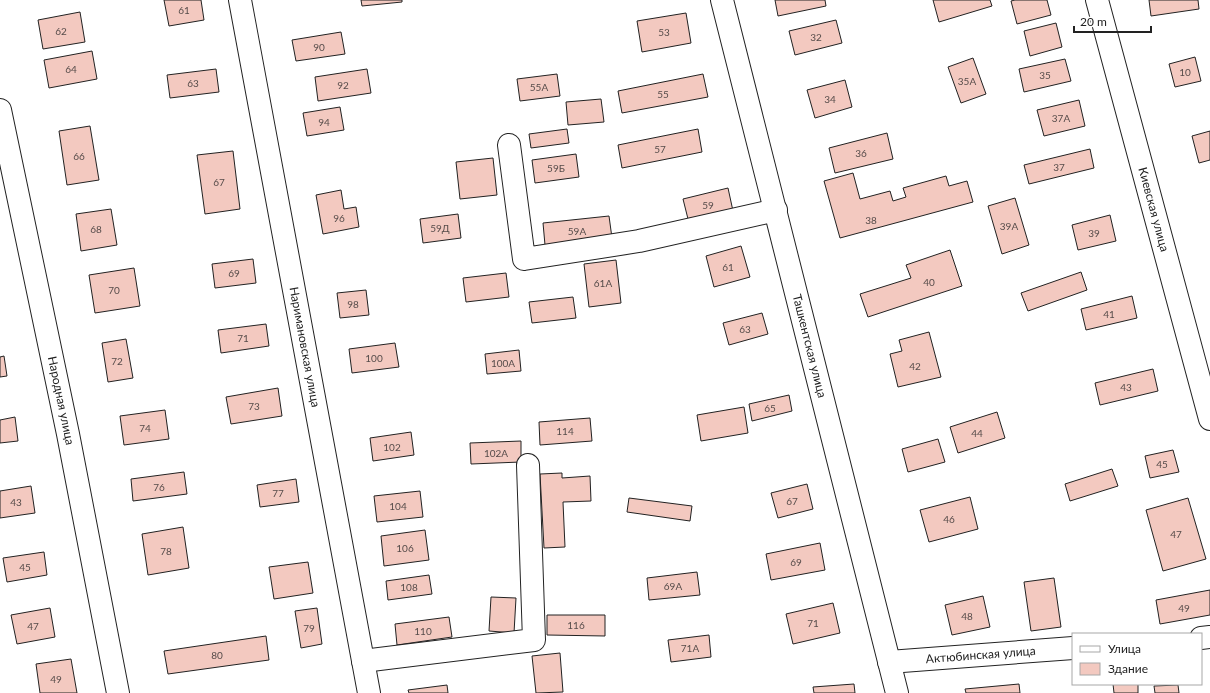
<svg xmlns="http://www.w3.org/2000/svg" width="1210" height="693" font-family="Lato,sans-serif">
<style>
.building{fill:#f3c9c0;stroke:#222}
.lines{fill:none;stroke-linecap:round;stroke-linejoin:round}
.minor-casing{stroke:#222;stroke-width:24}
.minor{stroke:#fff;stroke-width:22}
.labels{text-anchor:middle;stroke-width:3;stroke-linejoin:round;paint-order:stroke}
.number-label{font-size:10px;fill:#564c4a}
.street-label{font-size:12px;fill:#222;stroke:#fff}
</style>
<rect width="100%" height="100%" fill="#fff"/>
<!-- building -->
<g class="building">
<polygon points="164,0 201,0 204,20 169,26"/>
<polygon points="361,0 402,0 402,2 362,6"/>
<polygon points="775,0 825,0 826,6 778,16"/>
<polygon points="933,0 990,0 992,6 939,22"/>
<polygon points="1015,0 1047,0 1051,15 1017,24 1011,1"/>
<polygon points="1149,0 1198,0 1199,9 1151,16"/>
<polygon points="80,12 85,42 43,49 38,20"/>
<polygon points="686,13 691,43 642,52 637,21"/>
<polygon points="836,20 842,43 795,55 789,31"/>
<polygon points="1056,23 1062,47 1030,56 1024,31"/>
<polygon points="341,32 345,54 296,61 292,40"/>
<polygon points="92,51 97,79 49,88 44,60"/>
<polygon points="1195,57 1201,81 1175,87 1169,64"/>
<polygon points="973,58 986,94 961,103 948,67"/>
<polygon points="1065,59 1071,81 1024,92 1019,69"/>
<polygon points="216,69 219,92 170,98 167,75"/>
<polygon points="367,69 371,93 318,101 315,77"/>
<polygon points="557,74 560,96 520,101 517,79"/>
<polygon points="703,74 708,97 622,113 618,91"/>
<polygon points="845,80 852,107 815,118 807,90"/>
<polygon points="601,99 604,122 568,125 566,102"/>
<polygon points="1079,100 1085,126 1044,136 1037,110"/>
<polygon points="340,107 344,130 307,136 303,113"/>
<polygon points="90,126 99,180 67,185 59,131"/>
<polygon points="567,129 569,143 531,148 529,134"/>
<polygon points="698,129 702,152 622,168 618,145"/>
<polygon points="1210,131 1210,160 1199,163 1192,136"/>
<polygon points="887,133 893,159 835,173 829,148"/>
<polygon points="1090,149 1094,168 1029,184 1024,165"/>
<polygon points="233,151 240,209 205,214 197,155"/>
<polygon points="576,154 579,177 535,183 532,160"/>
<polygon points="493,158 497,195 460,199 456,162"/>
<polygon points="853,173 860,199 890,191 893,201 906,197 903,188 946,176 949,186 967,181 973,202 840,238 824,181"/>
<polygon points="728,188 733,211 689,223 683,199"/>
<polygon points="341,190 344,209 356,207 359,227 323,234 316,195"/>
<polygon points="1015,198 1029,245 1002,254 988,206"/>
<polygon points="111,209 117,245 81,251 76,214"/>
<polygon points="458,214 461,238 423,243 420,219"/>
<polygon points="1110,215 1116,241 1078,250 1072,225"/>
<polygon points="609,216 612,238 545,245 543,223"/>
<polygon points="741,246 750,277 714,287 706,256"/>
<polygon points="950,250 962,286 868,317 860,294 911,278 906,265"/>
<polygon points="253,259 256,283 215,288 212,264"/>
<polygon points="616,260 621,303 589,307 584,264"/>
<polygon points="134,268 140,306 95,313 89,275"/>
<polygon points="1081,272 1087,290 1028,311 1021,293"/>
<polygon points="506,273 509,297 466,302 463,278"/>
<polygon points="366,290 369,315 340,318 337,293"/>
<polygon points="1132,296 1137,318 1086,330 1081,309"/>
<polygon points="573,297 576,318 532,323 529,302"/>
<polygon points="762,313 768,334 729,345 723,323"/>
<polygon points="266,324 269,346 221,353 218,330"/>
<polygon points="929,332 941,377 898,387 890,354 902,351 899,340"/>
<polygon points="126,339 133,378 108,382 102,343"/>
<polygon points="395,343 399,367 352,373 349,349"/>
<polygon points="519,350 521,371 487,374 485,354"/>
<polygon points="4,356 7,376 0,377 0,357"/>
<polygon points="1153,369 1158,391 1100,405 1095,383"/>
<polygon points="278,388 282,416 231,424 226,397"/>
<polygon points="789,395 792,411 752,421 749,404"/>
<polygon points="744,407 748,433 701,441 697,415"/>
<polygon points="165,410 169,439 124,445 120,416"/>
<polygon points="997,412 1005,438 958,453 950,427"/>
<polygon points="15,417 18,441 0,443 0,420"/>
<polygon points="590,418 592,441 540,445 539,422"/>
<polygon points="411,432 414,455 373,461 370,438"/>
<polygon points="938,439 945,462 908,472 902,449"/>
<polygon points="521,441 521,462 471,464 470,443"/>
<polygon points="1173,450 1179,472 1150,478 1145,456"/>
<polygon points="1112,469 1118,486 1070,501 1065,484"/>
<polygon points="184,472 187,494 133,501 131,479"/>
<polygon points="562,473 562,478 590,476 591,501 563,502 565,547 544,548 540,474"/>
<polygon points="296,479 299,502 260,507 257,485"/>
<polygon points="807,484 813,509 778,518 771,493"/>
<polygon points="31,486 35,513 0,518 0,491"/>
<polygon points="420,491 423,517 377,522 374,496"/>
<polygon points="970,497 978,529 929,542 920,510"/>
<polygon points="629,498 692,506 690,521 627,512"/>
<polygon points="1188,498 1206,559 1163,571 1146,510"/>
<polygon points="183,527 189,568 148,575 142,534"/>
<polygon points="425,530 429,560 384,566 381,536"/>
<polygon points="820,543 825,570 771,580 766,554"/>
<polygon points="44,552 47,575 7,582 3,558"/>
<polygon points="308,562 313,593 274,599 269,567"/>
<polygon points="697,572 700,595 649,600 647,578"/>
<polygon points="429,575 432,594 388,600 386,581"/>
<polygon points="1054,578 1061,627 1031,631 1024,582"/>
<polygon points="1210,590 1210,615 1160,624 1156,600"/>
<polygon points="983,596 990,627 952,635 945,605"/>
<polygon points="491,597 516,598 514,633 489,631"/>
<polygon points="833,603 840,633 793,644 786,614"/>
<polygon points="50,608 55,637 17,644 11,615"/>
<polygon points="317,608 322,644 301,648 295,611"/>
<polygon points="547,615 605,615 605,636 547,635"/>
<polygon points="449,617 452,637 397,645 395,624"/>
<polygon points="709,635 711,657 671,662 668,640"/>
<polygon points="266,636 269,660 168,674 164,651"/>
<polygon points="560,653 563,692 536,693 532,656"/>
<polygon points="71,659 77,693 40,693 36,664"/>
<polygon points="854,684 855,693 814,693 813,687"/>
<polygon points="1019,684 1020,693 966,693 965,689"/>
<polygon points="1113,684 1138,684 1138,693 1114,693"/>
<polygon points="447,685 448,693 409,693 408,690"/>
<polygon points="1178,685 1179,693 1155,693 1154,686"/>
</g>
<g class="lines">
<defs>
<g id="minor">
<path id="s1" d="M240 0 369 693"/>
<path id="s2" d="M722 0 897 693"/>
<path id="s3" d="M1097 0 1210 419"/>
<path id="s4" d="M0 110 68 434 118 693"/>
<polyline points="509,145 524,259 639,241 776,210"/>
<polyline points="1201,638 1210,637"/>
<polyline points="363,661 534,640 528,465"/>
<path id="s5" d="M889 662 1073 648"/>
</g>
</defs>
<!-- minor casing -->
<use href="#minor" class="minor-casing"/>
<!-- minor -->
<use href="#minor" class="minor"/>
</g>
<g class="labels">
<!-- number labels -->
<g class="number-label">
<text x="184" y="14">61</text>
<text x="61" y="35">62</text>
<text x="664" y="36">53</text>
<text x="816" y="41">32</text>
<text x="319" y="51">90</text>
<text x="71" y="73">64</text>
<text x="1185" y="76">10</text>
<text x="1045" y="79">35</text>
<text x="967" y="85">35А</text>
<text x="193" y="87">63</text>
<text x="343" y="89">92</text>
<text x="539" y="91">55А</text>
<text x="663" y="98">55</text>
<text x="830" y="103">34</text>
<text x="1061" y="122">37А</text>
<text x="324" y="126">94</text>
<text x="660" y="153">57</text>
<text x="861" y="157">36</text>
<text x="79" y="160">66</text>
<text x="1059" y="171">37</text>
<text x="556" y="172">59Б</text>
<text x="219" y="186">67</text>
<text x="708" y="209">59</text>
<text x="339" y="222">96</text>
<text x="871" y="224">38</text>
<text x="1009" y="230">39А</text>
<text x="440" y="232">59Д</text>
<text x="96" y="233">68</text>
<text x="577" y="235">59А</text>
<text x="1094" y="237">39</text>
<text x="728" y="271">61</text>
<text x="234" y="277">69</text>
<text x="929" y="286">40</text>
<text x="603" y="287">61А</text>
<text x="114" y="294">70</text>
<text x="353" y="308">98</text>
<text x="1109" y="318">41</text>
<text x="745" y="333">63</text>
<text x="243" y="342">71</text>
<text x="374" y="362">100</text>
<text x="117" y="365">72</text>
<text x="503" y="367">100А</text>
<text x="915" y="370">42</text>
<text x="1126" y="391">43</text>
<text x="254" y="410">73</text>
<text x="770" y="412">65</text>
<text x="145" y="432">74</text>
<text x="565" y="435">114</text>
<text x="977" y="437">44</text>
<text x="392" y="451">102</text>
<text x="496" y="457">102А</text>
<text x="1162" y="468">45</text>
<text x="159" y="491">76</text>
<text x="278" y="497">77</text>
<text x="792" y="505">67</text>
<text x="16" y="506">43</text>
<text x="398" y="510">104</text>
<text x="949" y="523">46</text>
<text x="1176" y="538">47</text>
<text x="405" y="552">106</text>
<text x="166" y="555">78</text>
<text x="796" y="566">69</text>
<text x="25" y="571">45</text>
<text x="673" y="590">69А</text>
<text x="409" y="591">108</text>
<text x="1184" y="612">49</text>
<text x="967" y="620">48</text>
<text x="813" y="627">71</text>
<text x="576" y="629">116</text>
<text x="33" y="630">47</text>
<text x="309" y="632">79</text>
<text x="423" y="635">110</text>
<text x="690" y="652">71А</text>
<text x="217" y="659">80</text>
<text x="56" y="683">49</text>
</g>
<!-- street labels -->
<g class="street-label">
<text dy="4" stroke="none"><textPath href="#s3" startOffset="217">Киевская улица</textPath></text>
<text dy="4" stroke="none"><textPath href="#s2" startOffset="357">Ташкентская улица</textPath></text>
<text dy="4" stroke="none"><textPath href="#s1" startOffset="353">Наримановская улица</textPath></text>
<text dy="4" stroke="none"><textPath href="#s4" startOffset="297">Народная улица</textPath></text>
<text dy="4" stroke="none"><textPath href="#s5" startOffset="92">Актюбинская улица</textPath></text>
</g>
</g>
<!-- legend -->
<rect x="1072" y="633" width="130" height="52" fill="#ffffff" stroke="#a7a7a7"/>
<rect x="1080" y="646" width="20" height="6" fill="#ffffff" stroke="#a7a7a7"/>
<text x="1108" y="653" font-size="12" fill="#222222">Улица</text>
<rect x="1080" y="663" width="20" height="12" fill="#f3c9c0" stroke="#a7a7a7"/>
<text x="1108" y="673" font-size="12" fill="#222222">Здание</text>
<!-- scale -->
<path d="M1074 26v6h77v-6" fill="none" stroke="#222222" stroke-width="2"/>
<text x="1080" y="26" font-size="12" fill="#222222" stroke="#ffffff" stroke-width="3" paint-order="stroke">20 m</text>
</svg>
